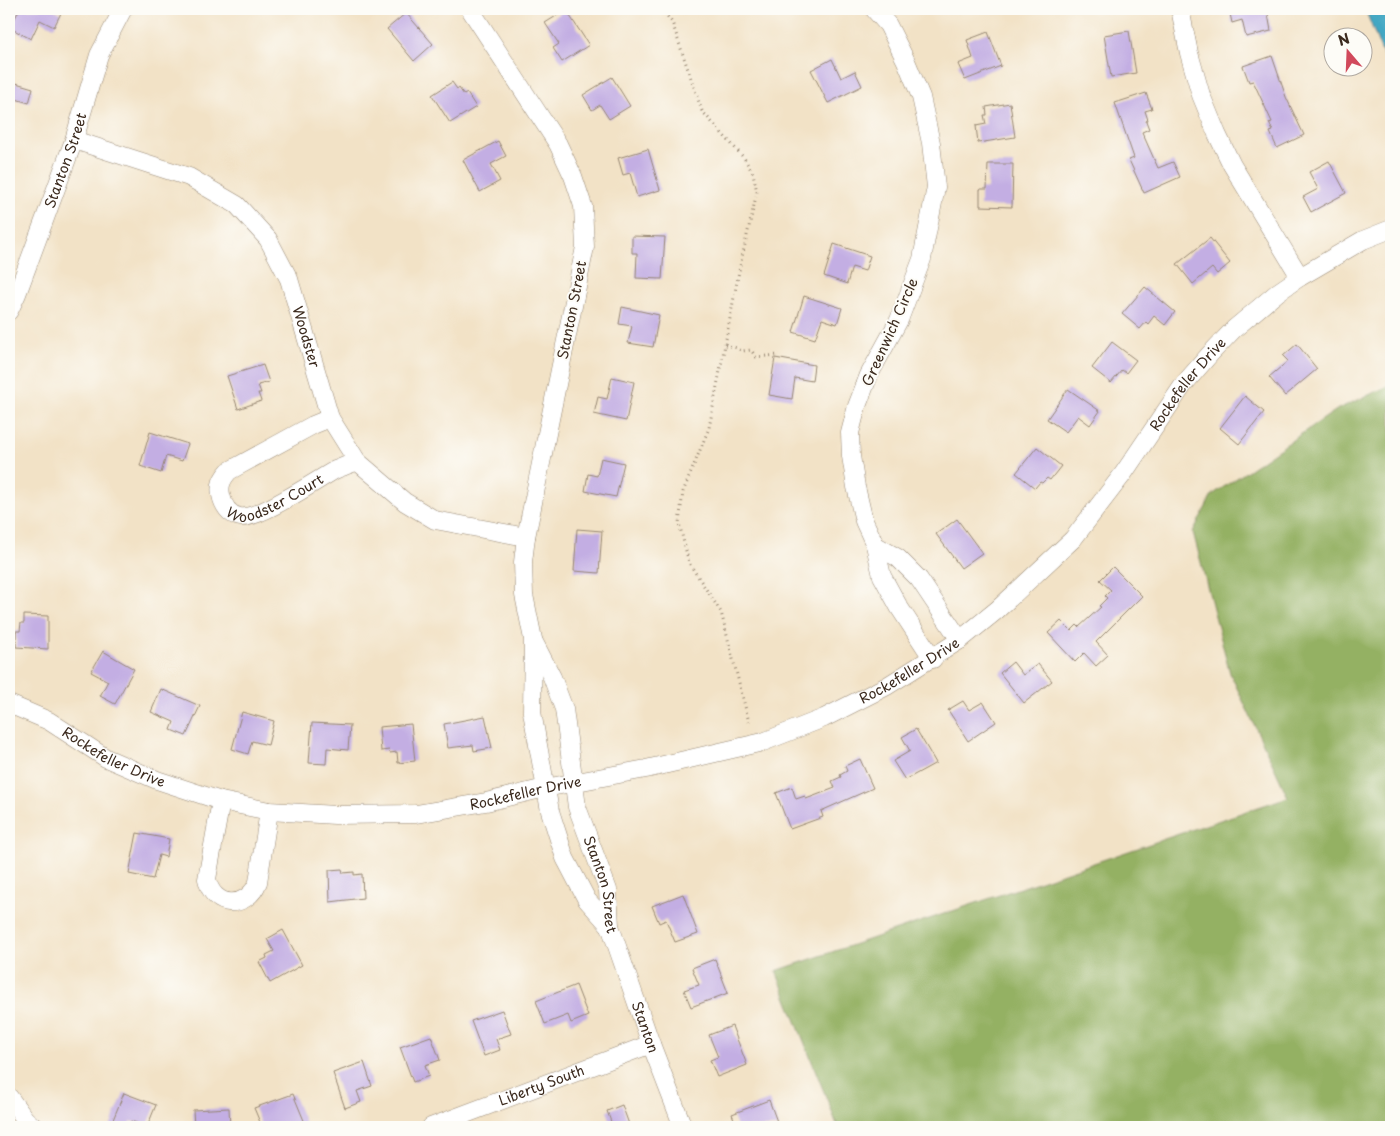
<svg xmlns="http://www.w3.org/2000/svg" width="1400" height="1136" font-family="'Playpen Sans',sans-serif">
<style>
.forest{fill:#94b163;stroke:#686e40}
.water{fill:#43a7c3;stroke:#3f6870}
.building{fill:#c3aee3}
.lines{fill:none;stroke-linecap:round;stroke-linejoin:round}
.minor-casing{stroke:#968672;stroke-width:19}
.path{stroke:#968672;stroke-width:3;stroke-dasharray:1 4;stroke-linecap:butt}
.minor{stroke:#fff;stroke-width:18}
.labels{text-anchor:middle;stroke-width:4;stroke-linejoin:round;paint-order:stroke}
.street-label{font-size:14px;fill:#3b2a1e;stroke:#fdfcf7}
</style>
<rect width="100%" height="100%" fill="#fdfcf7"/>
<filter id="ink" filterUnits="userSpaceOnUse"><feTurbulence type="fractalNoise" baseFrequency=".02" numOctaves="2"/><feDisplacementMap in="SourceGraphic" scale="10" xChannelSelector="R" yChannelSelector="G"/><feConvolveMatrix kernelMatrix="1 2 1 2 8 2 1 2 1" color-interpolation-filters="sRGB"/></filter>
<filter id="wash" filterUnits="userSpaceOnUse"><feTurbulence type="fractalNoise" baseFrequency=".0096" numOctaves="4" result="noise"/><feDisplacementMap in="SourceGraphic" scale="20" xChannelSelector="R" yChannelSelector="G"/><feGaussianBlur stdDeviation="1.12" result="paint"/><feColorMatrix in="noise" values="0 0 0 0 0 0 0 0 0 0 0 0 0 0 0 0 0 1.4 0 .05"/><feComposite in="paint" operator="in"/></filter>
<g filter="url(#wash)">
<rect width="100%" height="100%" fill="#f2e2c6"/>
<!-- forest -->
<polygon class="forest" points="1391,385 1391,1127 838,1127 776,971 1288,797 1230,673 1193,532 1212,495 1338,409"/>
<!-- water -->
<polygon class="water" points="1365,9 1391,9 1391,75"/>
<g id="blocks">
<!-- building -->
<g class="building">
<polygon points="17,9 53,9 61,13 54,27 40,20 31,39 10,28 19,10"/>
<polygon points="1229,9 1269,9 1269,14 1268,14 1271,31 1246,37 1242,20 1232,23"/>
<polygon points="566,10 589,45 562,62 553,48 559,44 545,23"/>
<polygon points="406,13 433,44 414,61 387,29"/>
<polygon points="1129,31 1136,73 1111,77 1104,35"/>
<polygon points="988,32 1001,66 965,80 958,64 973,58 967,40"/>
<polygon points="1272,56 1286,97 1304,135 1277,148 1270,132 1273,131 1269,123 1272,122 1253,81 1249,82 1243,66"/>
<polygon points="832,59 841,78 855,71 862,86 828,103 811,70"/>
<polygon points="612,77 630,106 609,119 600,105 592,110 583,95"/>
<polygon points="9,81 33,88 29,103 9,97"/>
<polygon points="452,82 457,89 459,88 464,95 467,93 476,107 450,123 432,95"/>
<polygon points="1146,93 1152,109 1145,111 1148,120 1146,121 1149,129 1142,132 1158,168 1173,162 1180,177 1144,193 1129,160 1134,158 1115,103"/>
<polygon points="1010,103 1015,137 978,143 976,126 986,124 984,115 987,115 986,107"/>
<polygon points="498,141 506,156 491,164 500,181 480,192 463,160"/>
<polygon points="648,149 660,190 637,197 630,173 623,175 618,158"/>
<polygon points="1329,161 1346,193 1311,212 1303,197 1318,189 1309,172"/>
<polygon points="988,164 1013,164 1012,207 980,206 980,189 987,189"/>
<polygon points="632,236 665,237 662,279 636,278 637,253 632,253"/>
<polygon points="1210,238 1230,263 1217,274 1212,268 1193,284 1177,264"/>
<polygon points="834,244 870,256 865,271 852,267 847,284 824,276"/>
<polygon points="1145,287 1175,312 1165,325 1154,316 1148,324 1146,322 1140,329 1122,314"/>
<polygon points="804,296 842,308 837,324 822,319 815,339 793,332"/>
<polygon points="622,307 659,315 653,347 628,343 632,326 619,324"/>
<polygon points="1112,342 1136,360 1126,373 1122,370 1111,383 1092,368"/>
<polygon points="1297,344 1317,369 1285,396 1269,377 1288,361 1283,356"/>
<polygon points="775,358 814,365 812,381 795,378 792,399 769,395"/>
<polygon points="263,365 269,382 258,385 261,393 258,393 261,401 238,409 227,376"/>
<polygon points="612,377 634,382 626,421 594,414 598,397 607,399"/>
<polygon points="1068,389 1100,411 1090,425 1078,416 1066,432 1047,419"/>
<polygon points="1245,396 1264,412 1239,444 1220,428"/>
<polygon points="150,432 188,444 182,461 166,456 161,473 140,466"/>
<polygon points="1037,447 1061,466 1050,480 1047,478 1042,483 1040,482 1035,488 1016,473"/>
<polygon points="601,458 624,463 616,497 585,491 588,474 597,476"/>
<polygon points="957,519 982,553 961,568 936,534"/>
<polygon points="577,529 602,531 599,573 574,571"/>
<polygon points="1113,567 1142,596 1096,642 1108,655 1096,666 1084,653 1075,662 1048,633 1061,621 1071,631 1077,625 1079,627 1101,607 1099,606 1107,598 1105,596 1111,590 1100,580"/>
<polygon points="24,615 48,616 48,649 16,647 16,631 20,631 21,623 24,623"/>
<polygon points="103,651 134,669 115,704 100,696 108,681 91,672"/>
<polygon points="1013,662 1023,675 1038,664 1052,681 1024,703 1000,673"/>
<polygon points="161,689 200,706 186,736 171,730 174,722 151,712"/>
<polygon points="963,701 969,710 983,702 996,722 968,741 948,710"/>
<polygon points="242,712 274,721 268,745 252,741 248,754 232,749"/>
<polygon points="485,716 492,748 474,751 473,745 448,748 444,724"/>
<polygon points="312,723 350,725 348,750 327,748 326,764 309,763"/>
<polygon points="411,724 415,761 398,763 397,752 390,753 389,750 381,751 379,727"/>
<polygon points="916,729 936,763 905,780 893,761 910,751 902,737"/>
<polygon points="860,759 873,788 821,811 823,817 790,829 776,793 792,787 796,799 805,796 806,799 835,788 832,781 841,777 840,775 847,771 845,766"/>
<polygon points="137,833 169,839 166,857 159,855 153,879 129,874"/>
<polygon points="342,869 343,873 354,872 354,875 362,874 363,898 330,902 329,870"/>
<polygon points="683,894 698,934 675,942 666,920 659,923 652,906"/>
<polygon points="283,930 302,965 270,983 259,962 267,958 266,955 274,951 267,939"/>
<polygon points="715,959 728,993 691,1007 684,990 699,985 692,968"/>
<polygon points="576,985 588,1016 571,1023 568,1015 545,1024 536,1001"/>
<polygon points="502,1010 511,1034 496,1039 500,1050 484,1056 471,1021"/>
<polygon points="732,1026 747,1065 717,1077 710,1060 718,1057 709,1035"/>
<polygon points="431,1036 440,1060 425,1065 429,1076 413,1082 400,1047"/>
<polygon points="364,1062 372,1086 357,1091 361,1102 345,1108 333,1073"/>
<polygon points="124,1093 156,1105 147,1127 131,1121 129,1127 110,1127"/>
<polygon points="293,1094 305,1123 294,1127 262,1127 254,1108"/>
<polygon points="769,1100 779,1127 737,1127 732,1114"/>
<polygon points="622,1105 630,1127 613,1127 607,1111"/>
<polygon points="229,1108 230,1127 194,1127 193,1110"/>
</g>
</g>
</g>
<g filter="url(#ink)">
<use href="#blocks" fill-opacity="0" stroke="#968672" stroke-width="1"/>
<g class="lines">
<defs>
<g id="minor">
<polyline points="470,9 558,144 573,176 583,206 585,247 526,537 523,562 524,595 533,639 532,712 550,811 565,858 587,900 610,926"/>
<polyline points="874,9 888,25 906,61 921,97 931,143 936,187 922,259 899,320 869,375 857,406 850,433 851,456 856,487 864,521 875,545 882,576 899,607 933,659"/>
<polyline points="1180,9 1189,53 1201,95 1217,134 1232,165 1300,277"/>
<path id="s1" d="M74 140 189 177 237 205 268 239 289 279 330 418 357 461 405 502 435 520 526 537"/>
<path id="s2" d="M9 311 17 294 74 140 99 55 123 9"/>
<path id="s3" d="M330 418 313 425 229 471C222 479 219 485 221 495 223 505 229 515 240 517 258 520 317 480 335 470 342 467 350 464 357 461"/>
<polyline points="875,545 898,558 919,579 960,640"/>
<path id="s4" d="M534 642 552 677 564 709 577 807 608 890 610 926 651 1044 683 1127"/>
<path id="s5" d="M9 704 49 721 106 758 157 780 221 801 269 811 335 815 416 814 486 802 545 788 646 769 763 742 824 718 887 686 960 640 997 610 1073 539 1123 474 1184 384 1210 354 1234 329 1278 292 1300 277 1363 240 1391 229"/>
<path d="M221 801 207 879C213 909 247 910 258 882L269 811"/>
<polyline points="9,1097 25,1119 34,1127"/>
<path id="s6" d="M431 1127 651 1044"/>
</g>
</defs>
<!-- minor casing -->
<use href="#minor" class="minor-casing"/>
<!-- path -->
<g class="path">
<polyline points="661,9 672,22 702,111 744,158 753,173 757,192 740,266 709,428 683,492 679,523 689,563 721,612 749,722"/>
<polyline points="725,345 737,348 742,351 751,350 756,357 778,355"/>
</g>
<!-- minor -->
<use href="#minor" class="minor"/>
</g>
</g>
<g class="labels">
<!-- street labels -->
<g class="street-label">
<text dy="5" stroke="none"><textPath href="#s2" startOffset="161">Stanton Street</textPath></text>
<text transform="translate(572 310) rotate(-79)" y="5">Stanton Street</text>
<text transform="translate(890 332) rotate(-66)" y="5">Greenwich Circle</text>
<text dy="5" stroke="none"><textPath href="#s1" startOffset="328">Woodster</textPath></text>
<text dy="5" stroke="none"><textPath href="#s5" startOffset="1352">Rockefeller Drive</textPath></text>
<text dy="5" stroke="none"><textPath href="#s3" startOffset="210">Woodster Court</textPath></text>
<text dy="5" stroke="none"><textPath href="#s5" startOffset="948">Rockefeller Drive</textPath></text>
<text dy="5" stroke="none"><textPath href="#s5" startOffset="118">Rockefeller Drive</textPath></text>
<text dy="5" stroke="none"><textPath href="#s5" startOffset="542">Rockefeller Drive</textPath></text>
<text dy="5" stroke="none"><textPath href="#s4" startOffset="254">Stanton Street</textPath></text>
<text dy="5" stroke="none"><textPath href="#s4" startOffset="404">Stanton</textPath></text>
<text dy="5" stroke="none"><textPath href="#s6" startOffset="118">Liberty South</textPath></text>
</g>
</g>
<!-- margin -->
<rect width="1400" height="1136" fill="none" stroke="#fdfcf7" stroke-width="30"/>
<!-- north arrow -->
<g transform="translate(1348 52) rotate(341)"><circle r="24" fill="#fdfcf7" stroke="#afa8a0"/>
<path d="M0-4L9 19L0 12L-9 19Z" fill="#d1495b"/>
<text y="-8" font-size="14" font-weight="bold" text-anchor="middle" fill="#3b2a1e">N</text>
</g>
</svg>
